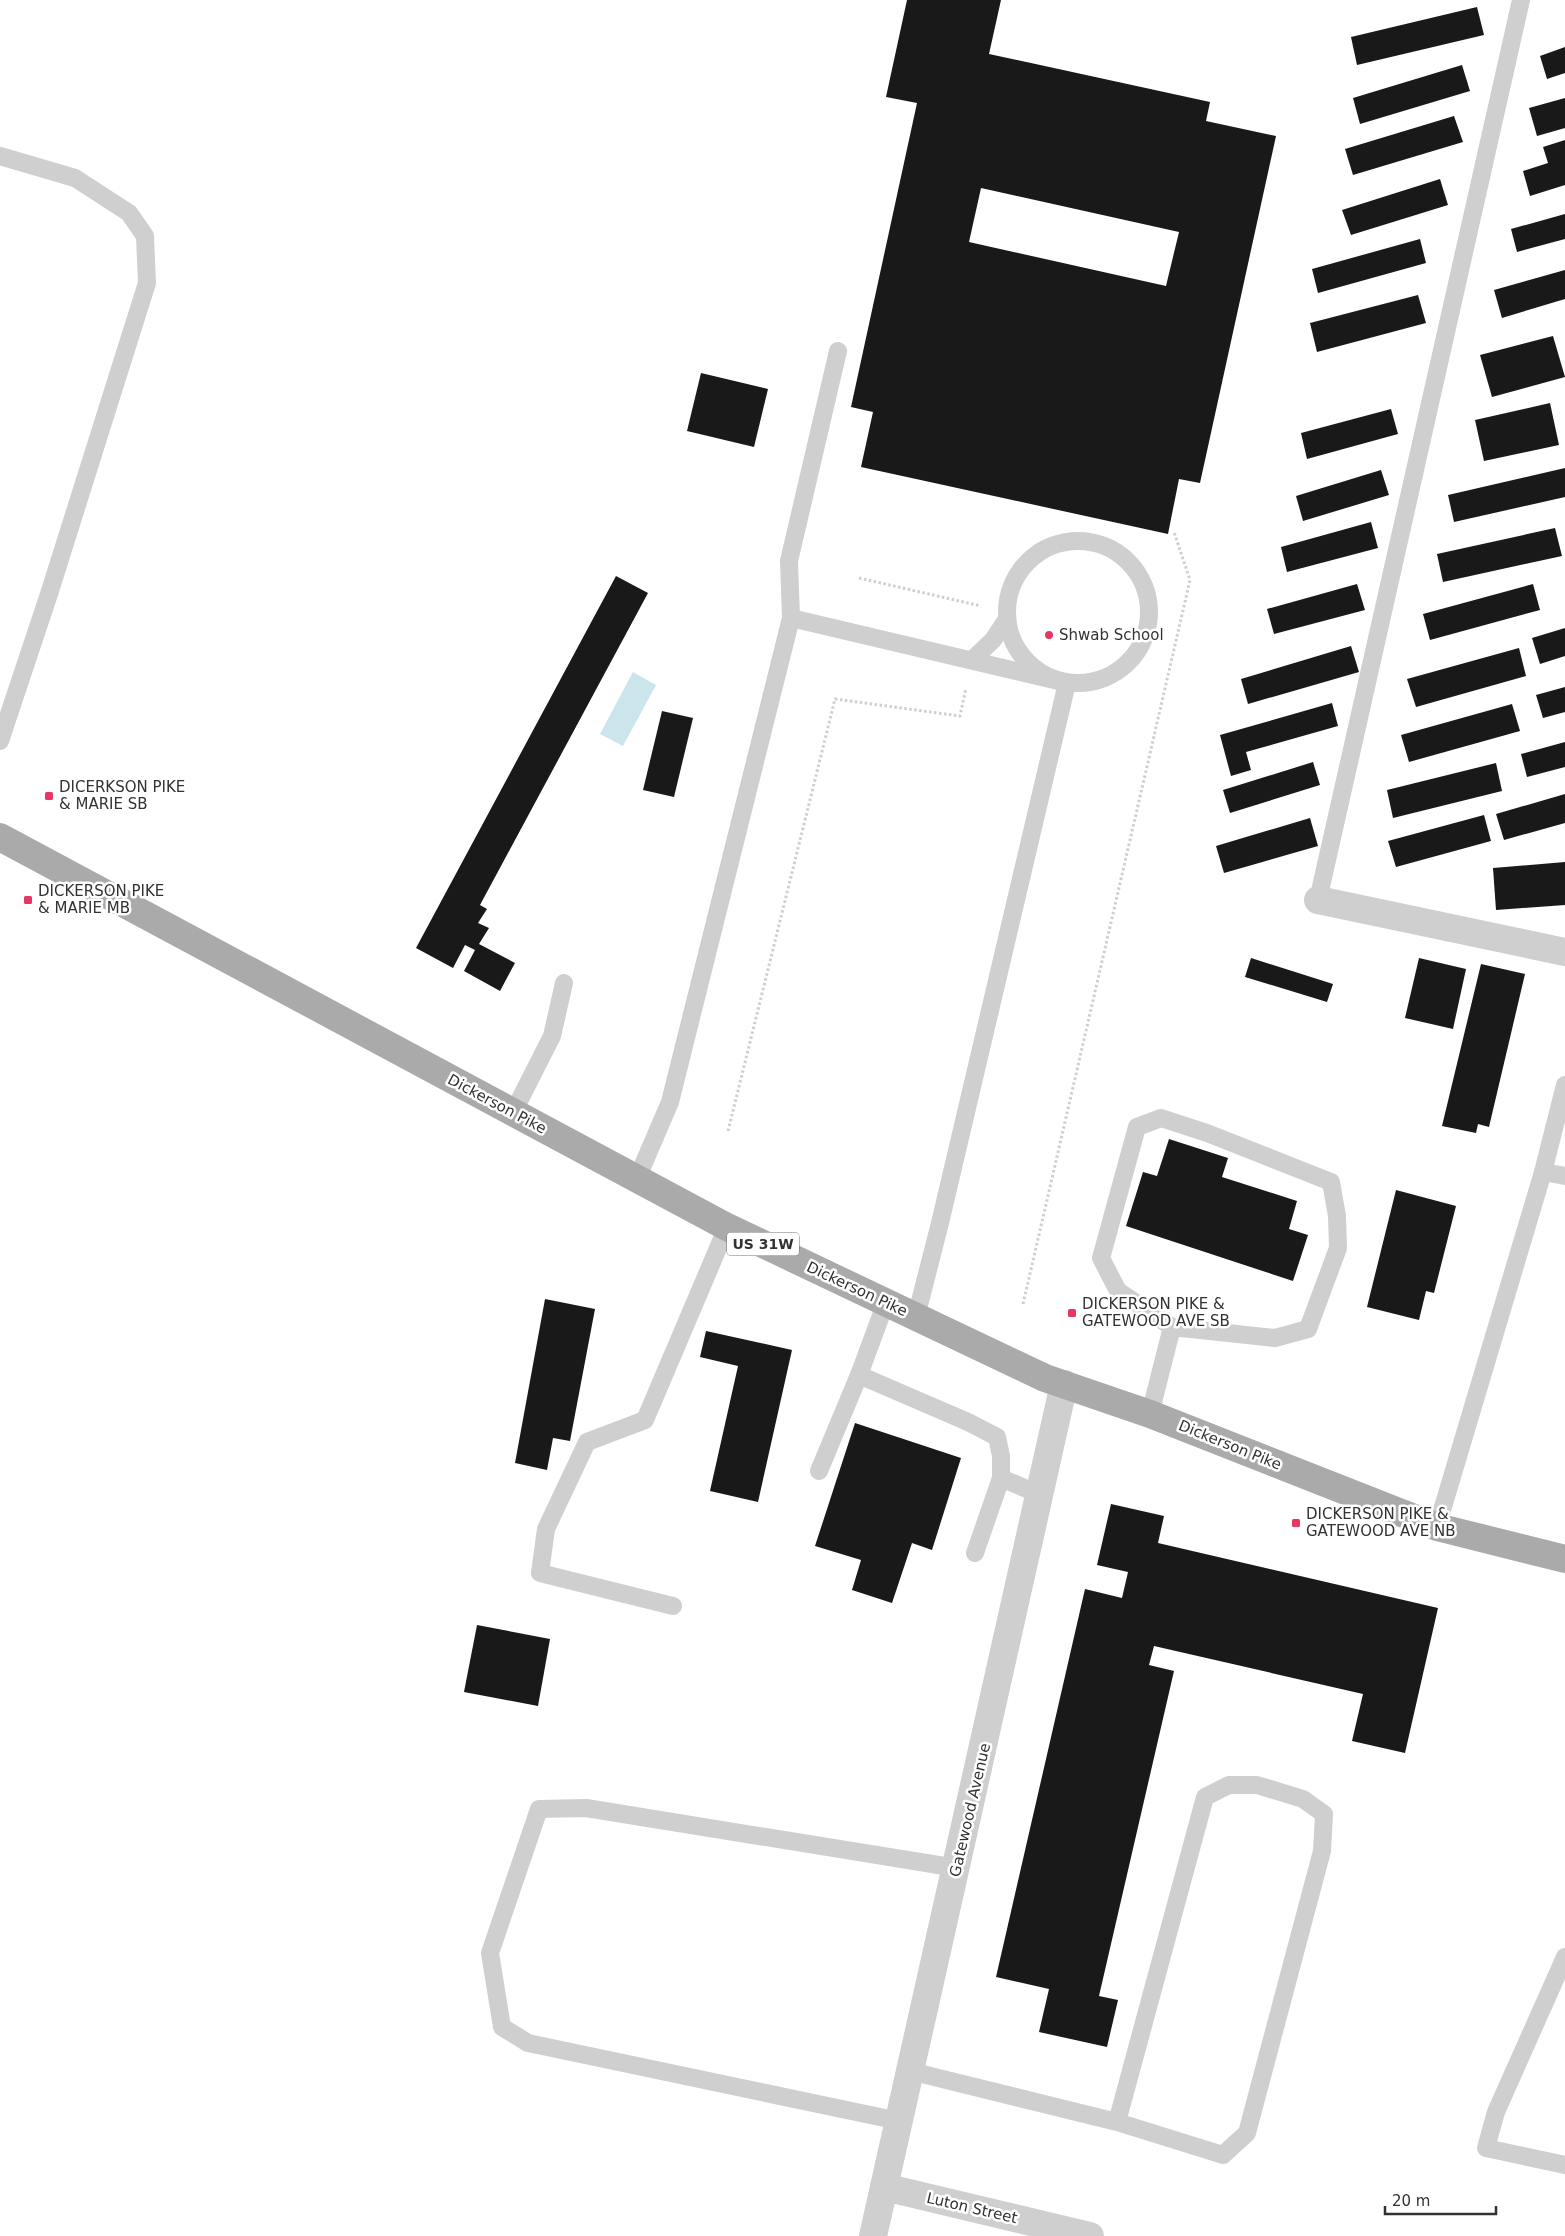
<svg xmlns="http://www.w3.org/2000/svg" width="1565" height="2236" font-family="'DejaVu Sans',sans-serif">
<style>
.water{fill:#cae5ec}
.building{fill:#191919;fill-rule:evenodd}
.lines{fill:none;stroke-linecap:round;stroke-linejoin:round}
.path{stroke:#cfcfcf;stroke-width:3;stroke-dasharray:2.5 2.5;stroke-linecap:butt}
.lane{stroke:#cfcfcf;stroke-width:18}
.street{stroke:#cfcfcf;stroke-width:28}
.primary{stroke:#aaa;stroke-width:28}
.poi-dot{fill:#e73664;stroke:#fff;stroke-width:2}
.labels{text-anchor:middle;stroke-width:5;stroke-linejoin:round;paint-order:stroke}
.shield{fill:#fff;stroke:#707070;stroke-width:1}
.shield-label{font-size:14px;font-weight:bold;fill:#323232}
.poi-label{font-size:15px;fill:#323232;stroke:#fff;text-anchor:start}
.street-label{font-size:15px;fill:#323232;stroke:#fff}
</style>
<rect width="100%" height="100%" fill="#fff"/>
<!-- water -->
<polygon class="water" points="633,672 656,685 623,746 600,734"/>
<!-- building -->
<g class="building">
<path d="M907 0H1001L989 54 1210 102 1206 121 1276 136 1200 483 1179 479 1168 534 861 467 873 412 851 407 917 103 886 97ZM981 188 1179 232 1166 286 969 242Z"/>
<polygon points="1477,7 1484,35 1357,65 1351,37"/>
<polygon points="1565,47 1565,73 1547,79 1540,56"/>
<polygon points="1462,65 1470,91 1360,124 1353,98"/>
<polygon points="1565,98 1565,128 1537,136 1529,108"/>
<polygon points="1454,116 1463,142 1353,175 1345,149"/>
<polygon points="1565,140 1565,185 1530,196 1523,171 1548,163 1543,147"/>
<polygon points="1440,179 1448,205 1351,235 1342,210"/>
<polygon points="1565,214 1565,239 1517,252 1511,229"/>
<polygon points="1420,239 1426,263 1318,293 1312,269"/>
<polygon points="1565,270 1565,299 1502,318 1494,290"/>
<polygon points="1418,295 1426,323 1317,352 1310,323"/>
<polygon points="1553,336 1565,377 1492,397 1480,355"/>
<polygon points="701,373 768,389 754,447 687,431"/>
<polygon points="1550,403 1559,445 1484,461 1475,420"/>
<polygon points="1391,409 1398,434 1307,459 1301,433"/>
<polygon points="1565,468 1565,497 1454,522 1448,495"/>
<polygon points="1381,470 1389,495 1303,521 1296,496"/>
<polygon points="1371,522 1378,548 1287,572 1281,547"/>
<polygon points="1555,528 1562,556 1443,582 1437,554"/>
<polygon points="616,576 648,593 480,905 487,909 478,923 489,928 479,944 515,963 500,991 464,971 475,950 465,945 453,968 416,948"/>
<polygon points="1357,584 1365,610 1274,634 1267,609"/>
<polygon points="1533,584 1540,610 1430,640 1423,614"/>
<polygon points="1565,628 1565,656 1540,664 1532,638"/>
<polygon points="1351,646 1359,672 1248,704 1241,679"/>
<polygon points="1519,648 1526,676 1416,707 1407,679"/>
<polygon points="1565,687 1565,712 1543,718 1536,695"/>
<polygon points="1332,703 1338,726 1246,752 1251,770 1231,776 1220,735"/>
<polygon points="1512,704 1520,731 1409,762 1401,735"/>
<polygon points="662,711 693,718 674,797 643,790"/>
<polygon points="1565,742 1565,767 1527,777 1521,754"/>
<polygon points="1313,762 1320,785 1230,813 1223,790"/>
<polygon points="1496,763 1502,791 1393,818 1387,790"/>
<polygon points="1565,794 1565,823 1504,840 1496,814"/>
<polygon points="1484,815 1491,841 1396,867 1388,841"/>
<polygon points="1310,818 1318,846 1224,873 1216,846"/>
<polygon points="1565,862 1565,905 1496,910 1493,868"/>
<polygon points="1251,958 1333,984 1327,1002 1245,977"/>
<polygon points="1419,958 1466,969 1453,1029 1405,1018"/>
<polygon points="1481,964 1525,974 1489,1127 1478,1124 1476,1133 1442,1126"/>
<polygon points="1169,1139 1228,1158 1222,1177 1297,1201 1289,1229 1308,1235 1293,1281 1126,1226 1143,1172 1157,1176"/>
<polygon points="1396,1190 1456,1206 1434,1293 1426,1291 1419,1320 1367,1307"/>
<polygon points="545,1299 595,1309 570,1441 553,1438 547,1470 515,1463"/>
<polygon points="706,1331 792,1350 758,1502 710,1491 738,1366 700,1357"/>
<polygon points="855,1423 961,1458 932,1550 912,1543 892,1603 852,1590 861,1560 815,1546"/>
<polygon points="1111,1504 1164,1516 1158,1543 1438,1608 1405,1753 1352,1741 1363,1694 1154,1646 1149,1665 1174,1671 1099,1996 1118,2000 1107,2047 1039,2032 1049,1989 996,1977 1085,1589 1122,1598 1128,1572 1097,1565"/>
<polygon points="477,1625 550,1639 538,1706 464,1692"/>
</g>
<g class="lines">
<!-- path -->
<g class="path">
<polyline points="859,578 981,606"/>
<polyline points="728,1131 835,699 960,716 966,688"/>
<polyline points="1023,1304 1190,580 1174,532"/>
</g>
<!-- lane -->
<g class="lane">
<polyline points="0,156 75,178 129,213 145,236 147,283 49,594 0,741"/>
<circle cx="1078" cy="612" r="71"/>
<polyline points="791,618 789,561 838,351"/>
<polyline points="972,660 993,640 1007,619"/>
<polyline points="1318,900 1521,0"/>
<polyline points="513,1113 552,1036 564,983"/>
<polyline points="1543,1172 1565,1176"/>
<polyline points="637,1179 670,1102 791,618 1067,683 940,1223 916,1317"/>
<polyline points="859,1375 968,1422 997,1437 1001,1456 1001,1478"/>
<polyline points="1150,1414 1172,1327 1118,1291 1101,1258 1137,1127 1161,1118 1207,1133 1331,1182 1337,1216 1338,1248 1308,1329 1275,1338 1172,1327"/>
<polyline points="819,1471 859,1375 886,1302"/>
<polyline points="1437,1527 1543,1172 1565,1085"/>
<polyline points="975,1553 1001,1478 1041,1495"/>
<polyline points="673,1606 540,1573 546,1529 587,1442 645,1420 727,1227"/>
<polyline points="1565,1957 1496,2112 1486,2148 1565,2165"/>
<polyline points="910,2071 1117,2122 1205,1797 1229,1785 1257,1785 1303,1799 1324,1814 1322,1851 1247,2133 1223,2155 1117,2122"/>
<polyline points="899,2121 528,2043 502,2027 490,1953 539,1809 586,1808 957,1868"/>
</g>
<!-- street -->
<g class="street">
<polyline points="1318,900 1565,952"/>
<polyline points="884,2187 1090,2236"/>
<polyline points="873,2236 1064,1384"/>
</g>
<!-- primary -->
<polyline class="primary" points="0,837 727,1227 1045,1378 1150,1414 1437,1527 1565,1559"/>
</g>
<!-- markers -->
<g class="poi-dot">
<circle cx="1049" cy="635" r="5"/>
<rect x="44" y="791" width="10" height="10" rx="2.5"/>
<rect x="23" y="895" width="10" height="10" rx="2.5"/>
<rect x="1067" y="1308" width="10" height="10" rx="2.5"/>
<rect x="1291" y="1518" width="10" height="10" rx="2.5"/>
</g>
<g class="labels">
<!-- shield labels -->
<rect class="shield" x="727" y="1232.5" width="72" height="23" rx="4"/>
<g class="shield-label">
<text x="763" y="1249">US 31W</text>
</g>
<!-- poi labels -->
<g class="poi-label">
<text x="1059" y="640">Shwab School</text>
<text x="59" y="792">DICERKSON PIKE<tspan x="59" dy="17">&amp; MARIE SB</tspan></text>
<text x="38" y="896">DICKERSON PIKE<tspan x="38" dy="17">&amp; MARIE MB</tspan></text>
<text x="1082" y="1309">DICKERSON PIKE &amp;<tspan x="1082" dy="17">GATEWOOD AVE SB</tspan></text>
<text x="1306" y="1519">DICKERSON PIKE &amp;<tspan x="1306" dy="17">GATEWOOD AVE NB</tspan></text>
</g>
<!-- street labels -->
<g class="street-label">
<text transform="translate(497 1104) rotate(28)" y="5">Dickerson Pike</text>
<text transform="translate(857 1289) rotate(25)" y="5">Dickerson Pike</text>
<text transform="translate(1230 1445) rotate(22)" y="5">Dickerson Pike</text>
<text transform="translate(970 1810) rotate(-77)" y="5">Gatewood Avenue</text>
<text transform="translate(972 2208) rotate(13)" y="5">Luton Street</text>
</g>
</g>
<!-- scale -->
<path d="M1385 2206v8h111v-8" fill="none" stroke="#323232" stroke-width="2.5"/>
<text x="1392" y="2206" font-size="15" fill="#323232" stroke="#ffffff" stroke-width="4" paint-order="stroke">20 m</text>
</svg>
